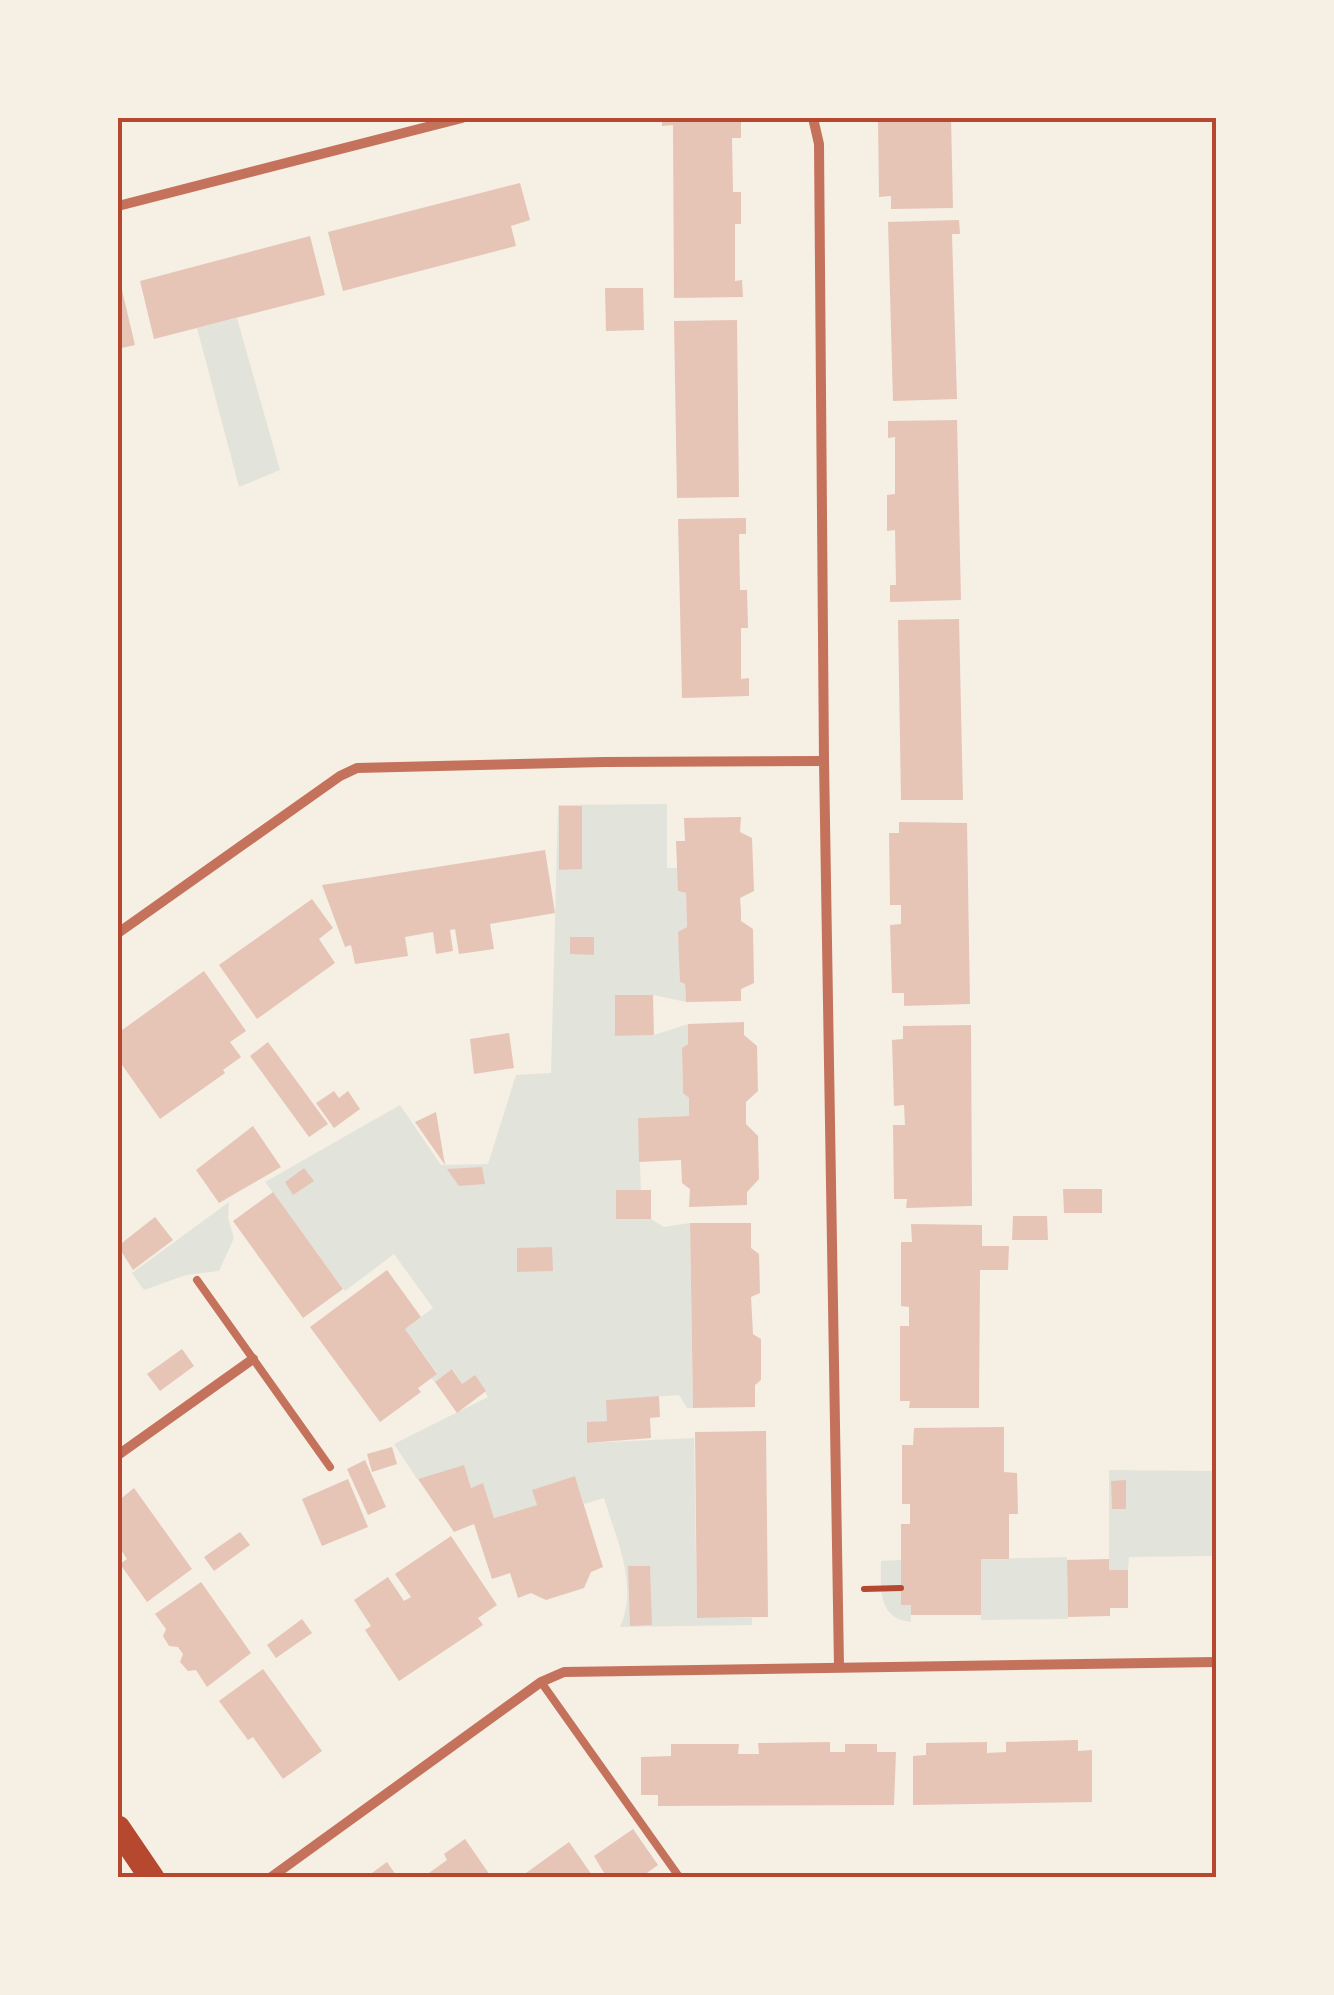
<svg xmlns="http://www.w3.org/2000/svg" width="1334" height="1995" font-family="'DM Sans',sans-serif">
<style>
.green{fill:#e2e4dc}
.building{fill:#e6c5b7}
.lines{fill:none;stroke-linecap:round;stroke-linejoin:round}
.path{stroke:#b5482f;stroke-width:6}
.service{stroke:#c5725c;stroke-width:8}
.minor{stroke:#c5725c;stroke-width:10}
.primary{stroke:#b5482f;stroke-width:25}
.neatline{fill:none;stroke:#b5482f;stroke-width:4}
</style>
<rect width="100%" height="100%" fill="#f6efe4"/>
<!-- green -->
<g class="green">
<polygon points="237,318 280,470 239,487 197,328"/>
<path d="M667 804V868H678V891L686 893 687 927 680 981 685 984 686 1002 653 995H616V1036L654 1035 688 1024V1044L682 1049 683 1092 689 1098V1116L638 1118 641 1190H616V1218L651 1219 664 1227 690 1223 693 1408H687L679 1395 607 1400V1421L587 1423V1443L694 1438 697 1618H752V1625L620 1627C639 1585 616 1539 604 1498L584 1504 575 1476 533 1490 537 1505 494 1518 483 1484 471 1488 464 1466 417 1479 394 1444 488 1397 475 1376 462 1384 453 1369 435 1382 431 1378 437 1373 405 1329 433 1308 394 1254 345 1291 265 1182 400 1105 441 1165 488 1164 516 1075 551 1073 558 805Z"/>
<polygon points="229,1202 228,1218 234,1238 219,1271 186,1275 144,1290 132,1273"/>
<polygon points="1109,1470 1216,1471 1216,1556 1129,1557 1128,1570 1109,1570"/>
<polygon points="1067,1557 1068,1619 981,1620 981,1559"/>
<path d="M901 1560V1604L911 1605V1622C877 1619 881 1587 881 1561Z"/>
</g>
<!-- building -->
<g class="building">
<polygon points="662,118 741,118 741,138 732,138 733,192 741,192 741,224 735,224 735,281 742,280 743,297 674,298 673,125 662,126"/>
<polygon points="878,118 951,118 953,208 891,209 891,196 879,197"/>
<polygon points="520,183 530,220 511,226 516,246 343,291 328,232"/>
<polygon points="959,220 960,234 952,234 957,399 893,401 888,222"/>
<polygon points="310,236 325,295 154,339 140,281"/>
<polygon points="121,286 135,345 118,349 118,287"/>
<polygon points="605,288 643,288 644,330 606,331"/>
<polygon points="737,320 739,497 677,498 674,321"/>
<polygon points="957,420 961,600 890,602 890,585 896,585 895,530 887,531 887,495 895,494 895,437 888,438 888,421"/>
<polygon points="746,518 746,534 739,534 740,590 747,590 748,628 741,628 741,679 749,678 749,696 682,698 678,519"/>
<polygon points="959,619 963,800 901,800 898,620"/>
<polygon points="559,806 582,806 582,869 559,870"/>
<polygon points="741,817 740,832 752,838 754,891 740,898 741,911 741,921 753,929 754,983 741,989 741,1001 686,1002 685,984 680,982 678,932 687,927 686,893 678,891 676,841 685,841 684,818"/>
<polygon points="899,822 967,823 970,1004 904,1006 904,993 892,993 890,925 901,924 901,905 890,905 889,833 899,833"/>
<polygon points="545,850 555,913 490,924 494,949 459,954 455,929 450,930 453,951 436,954 433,932 405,937 408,956 355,964 351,945 345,947 322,885"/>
<polygon points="312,899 333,928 319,939 335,963 257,1019 219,965"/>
<polygon points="570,937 594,937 594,955 570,954"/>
<polygon points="204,971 246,1031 230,1042 241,1057 223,1070 225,1073 160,1119 118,1059 118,1033"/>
<polygon points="615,995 653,995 654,1035 615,1036"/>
<polygon points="744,1022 744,1035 757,1046 758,1091 746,1102 746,1124 758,1136 759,1179 747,1192 747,1205 689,1207 690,1189 682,1183 681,1160 639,1162 638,1118 689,1116 689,1098 683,1093 682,1048 688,1044 688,1024"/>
<polygon points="971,1025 972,1206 906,1208 907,1199 894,1199 893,1125 905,1125 904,1105 894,1106 892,1040 903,1039 903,1026"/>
<polygon points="509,1033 514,1068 474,1074 470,1039"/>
<polygon points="268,1042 328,1124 309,1137 250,1056"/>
<polygon points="334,1091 339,1098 348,1091 360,1109 334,1128 316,1103"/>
<polygon points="436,1112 445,1165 415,1122"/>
<polygon points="253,1126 281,1167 219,1203 196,1170"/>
<polygon points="482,1167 485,1184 459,1186 447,1169"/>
<polygon points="304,1168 314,1181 293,1195 285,1182"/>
<polygon points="1063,1189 1102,1189 1102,1213 1064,1213"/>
<rect x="616" y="1190" width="35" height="29"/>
<polygon points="273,1192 343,1289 303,1318 233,1221"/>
<polygon points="1013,1216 1047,1216 1048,1240 1012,1240"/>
<polygon points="155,1217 173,1240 133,1270 118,1246"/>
<polygon points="690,1223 751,1223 751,1248 759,1254 760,1293 751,1297 753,1334 761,1339 761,1380 755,1385 755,1407 693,1408"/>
<polygon points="911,1224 982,1225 982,1246 1009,1246 1008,1270 980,1270 979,1408 909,1408 910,1401 900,1401 900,1326 909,1326 909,1307 901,1306 901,1242 912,1242"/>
<polygon points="552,1247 553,1271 517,1272 517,1248"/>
<polygon points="387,1270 421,1317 405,1329 437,1374 418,1388 421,1392 380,1422 310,1327"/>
<polygon points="182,1349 194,1366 160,1391 147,1374"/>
<polygon points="452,1369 462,1384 475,1375 486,1391 457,1413 435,1382"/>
<polygon points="659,1396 660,1417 650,1418 651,1438 587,1443 587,1422 607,1421 606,1400"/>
<polygon points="1004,1427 1004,1472 1017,1473 1018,1514 1009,1514 1009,1559 981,1559 981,1615 911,1615 911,1605 901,1605 901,1524 910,1524 910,1504 902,1504 902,1445 913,1445 914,1428"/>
<polygon points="766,1431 768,1617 697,1618 695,1432"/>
<polygon points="392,1447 397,1464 372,1472 367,1454"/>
<polygon points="365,1460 386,1507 368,1515 347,1469"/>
<polygon points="464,1465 471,1488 483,1483 494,1518 537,1505 532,1490 575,1476 603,1567 591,1572 584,1588 546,1600 531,1593 518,1598 510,1573 492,1579 474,1524 454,1532 418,1479"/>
<polygon points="348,1479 368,1527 322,1546 302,1499"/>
<polygon points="1126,1480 1126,1509 1112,1509 1111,1481"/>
<polygon points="134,1488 192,1569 147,1602 120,1564 127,1559 118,1545 118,1501"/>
<polygon points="240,1532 250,1545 214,1571 204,1557"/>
<polygon points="451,1536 497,1605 478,1618 483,1625 399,1681 365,1630 371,1626 354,1600 388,1577 404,1601 411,1597 395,1574"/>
<polygon points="1109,1559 1109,1570 1128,1570 1128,1608 1110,1608 1110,1616 1068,1617 1067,1560"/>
<polygon points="628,1566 650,1566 652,1625 630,1626"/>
<polygon points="201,1582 251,1653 207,1687 196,1670 188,1671 180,1662 183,1654 178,1647 169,1646 163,1636 166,1629 155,1614"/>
<polygon points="302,1619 312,1633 276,1658 267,1645"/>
<polygon points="263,1669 322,1751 283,1779 253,1737 248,1740 219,1701"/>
<polygon points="1078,1740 1078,1751 1092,1750 1092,1802 913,1805 913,1756 926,1755 926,1743 987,1742 987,1753 1006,1752 1006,1742"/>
<polygon points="830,1742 830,1752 845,1752 845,1744 877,1744 877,1752 896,1752 894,1805 658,1806 658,1795 641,1795 641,1757 671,1756 671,1744 739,1744 738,1754 759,1754 758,1743"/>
<polygon points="633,1829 658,1865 640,1878 607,1878 594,1856"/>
<polygon points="465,1839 492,1878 422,1878 447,1860 444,1854"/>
<polygon points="569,1842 594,1878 519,1878"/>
<polygon points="387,1862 398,1878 365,1878"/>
</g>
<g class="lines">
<!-- path -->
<polyline class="path" points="864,1589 901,1588"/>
<!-- service -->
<g class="service">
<polyline points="197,1280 330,1467"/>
<polyline points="541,1682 680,1878"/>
</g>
<!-- minor -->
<g class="minor">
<polyline points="813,118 819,144 824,761 839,1666"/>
<polyline points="118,206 462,118"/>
<polyline points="118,933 340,776 357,768 604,762 824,761"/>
<polyline points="118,1455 253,1359"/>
<polyline points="270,1878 541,1682 564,1672 1216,1662"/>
</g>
<!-- primary -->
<polyline class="primary" points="118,1828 152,1878"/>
</g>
<!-- border -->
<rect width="1334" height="1995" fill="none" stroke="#f6efe4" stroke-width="240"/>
<rect x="120" y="120" width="1094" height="1755" class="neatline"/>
</svg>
